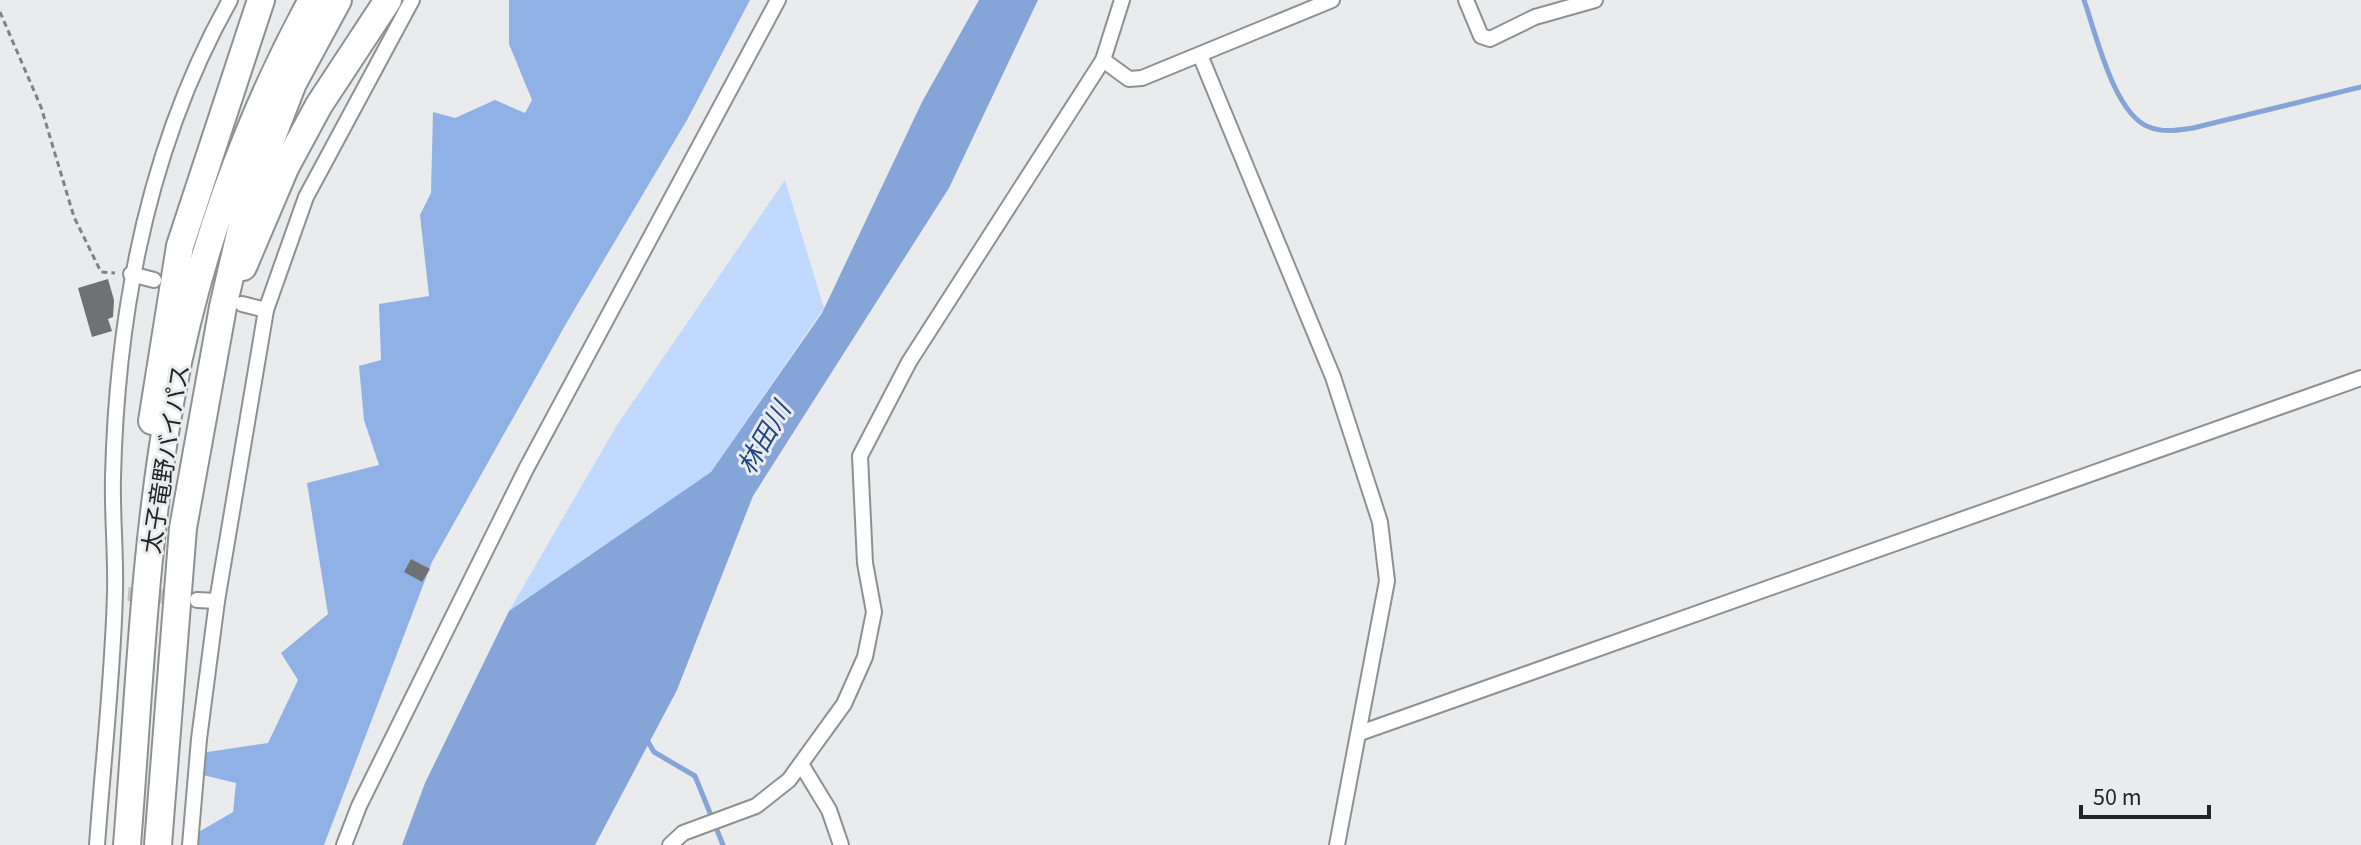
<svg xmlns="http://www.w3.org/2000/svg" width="2361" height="845" font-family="'Source Sans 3','Noto Sans JP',sans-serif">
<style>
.green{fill:#c1d9fe}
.forest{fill:#90b1e5}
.water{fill:#85a5d9}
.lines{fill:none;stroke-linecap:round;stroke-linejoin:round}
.stream{stroke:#85a5d9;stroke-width:5}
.building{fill:#6f7173}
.street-tunnel{stroke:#c1c3c5;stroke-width:14;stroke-dasharray:14 7;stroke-linecap:butt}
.street-casing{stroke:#8e9092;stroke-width:18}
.highway-casing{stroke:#8e9092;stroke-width:30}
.path{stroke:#818284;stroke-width:3;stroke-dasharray:6 4;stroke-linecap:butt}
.street{stroke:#fff;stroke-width:14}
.highway{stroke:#fff;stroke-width:26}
.labels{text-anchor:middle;stroke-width:6;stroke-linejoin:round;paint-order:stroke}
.street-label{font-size:24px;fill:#232425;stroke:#e9ebed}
.water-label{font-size:26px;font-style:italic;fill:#1f4685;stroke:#e9ebed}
</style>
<rect width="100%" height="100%" fill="#e9ebed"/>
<!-- green -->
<polygon class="green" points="785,180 824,308 711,472 509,611 617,425"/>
<!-- forest -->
<polygon class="forest" points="509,0 750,0 687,120 567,322 432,562 324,845 196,845 197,833 233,812 236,783 203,775 201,753 268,743 298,680 281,653 328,614 307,483 379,465 364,420 359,366 381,360 379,304 429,296 420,215 431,193 433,112 455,118 495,100 525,113 532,100 509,44"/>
<!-- water -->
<polygon class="water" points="979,0 1038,0 949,188 753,496 677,690 595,845 402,845 425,783 509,611 711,472 822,313 922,102"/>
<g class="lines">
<!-- stream -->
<g class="stream">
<path d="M2084 0C2096 34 2114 114 2149 127 2164 133 2178 130 2193 128L2361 87"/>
<polyline points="647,740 654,752 695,776 723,845"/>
</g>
</g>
<!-- building -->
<g class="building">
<polygon points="108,279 114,300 113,317 108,319 112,331 92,337 78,288"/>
<polygon points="411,559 430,569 422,582 404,572"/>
</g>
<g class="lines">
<!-- street-tunnel -->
<polyline class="street-tunnel" points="128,594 184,598"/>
<defs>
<g id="street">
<polyline points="1466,0 1481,36 1490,39 1535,17 1595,0"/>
<polyline points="1200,55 1333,377 1380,522 1387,581 1337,845"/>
<polyline points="1103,60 1129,79 1142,78 1332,0"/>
<polyline points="131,274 154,280"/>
<polyline points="242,304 266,310"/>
<polyline points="197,600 217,601"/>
<polyline points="1360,733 2361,378"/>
<polyline points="801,764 829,810 841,845"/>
<path d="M97 845C103 761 113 676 115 592 116 553 112 515 113 477 117 311 148 146 230 0"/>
<polyline points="190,845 199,739 217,601 266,310 306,197 412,0"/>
<polyline points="344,845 359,806 526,469 778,0"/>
<polyline points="670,845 683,833 756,806 789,780 844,704 865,657 874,612 865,563 860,456 909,362 1103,60 1122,0"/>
</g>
<g id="highway">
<polyline points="243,267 286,166 319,105 388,0"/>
<polyline points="152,421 180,246 261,0"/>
<path d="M127 845C139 697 144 545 171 398 196 260 245 123 312 0"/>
<polyline points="158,845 183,528 223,307 248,199 293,83 338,0"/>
</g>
</defs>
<!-- street casing -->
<use href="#street" class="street-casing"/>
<!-- highway casing -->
<use href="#highway" class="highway-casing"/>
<!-- path -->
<polyline class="path" points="0,12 41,107 74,217 101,272 115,273"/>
<!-- street -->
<use href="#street" class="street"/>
<!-- highway -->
<use href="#highway" class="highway"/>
</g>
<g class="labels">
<!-- street labels -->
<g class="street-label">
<text transform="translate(166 459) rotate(-81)" y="8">太子竜野バイパス</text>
</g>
<!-- water labels -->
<g class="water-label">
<text transform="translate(764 438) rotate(-60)" y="9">林田川</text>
</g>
</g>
<!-- scale -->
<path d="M2081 805v12h128v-12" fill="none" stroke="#232425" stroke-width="4"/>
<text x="2093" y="805" font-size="24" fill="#232425" stroke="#e9ebed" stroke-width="6" paint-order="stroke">50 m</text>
</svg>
